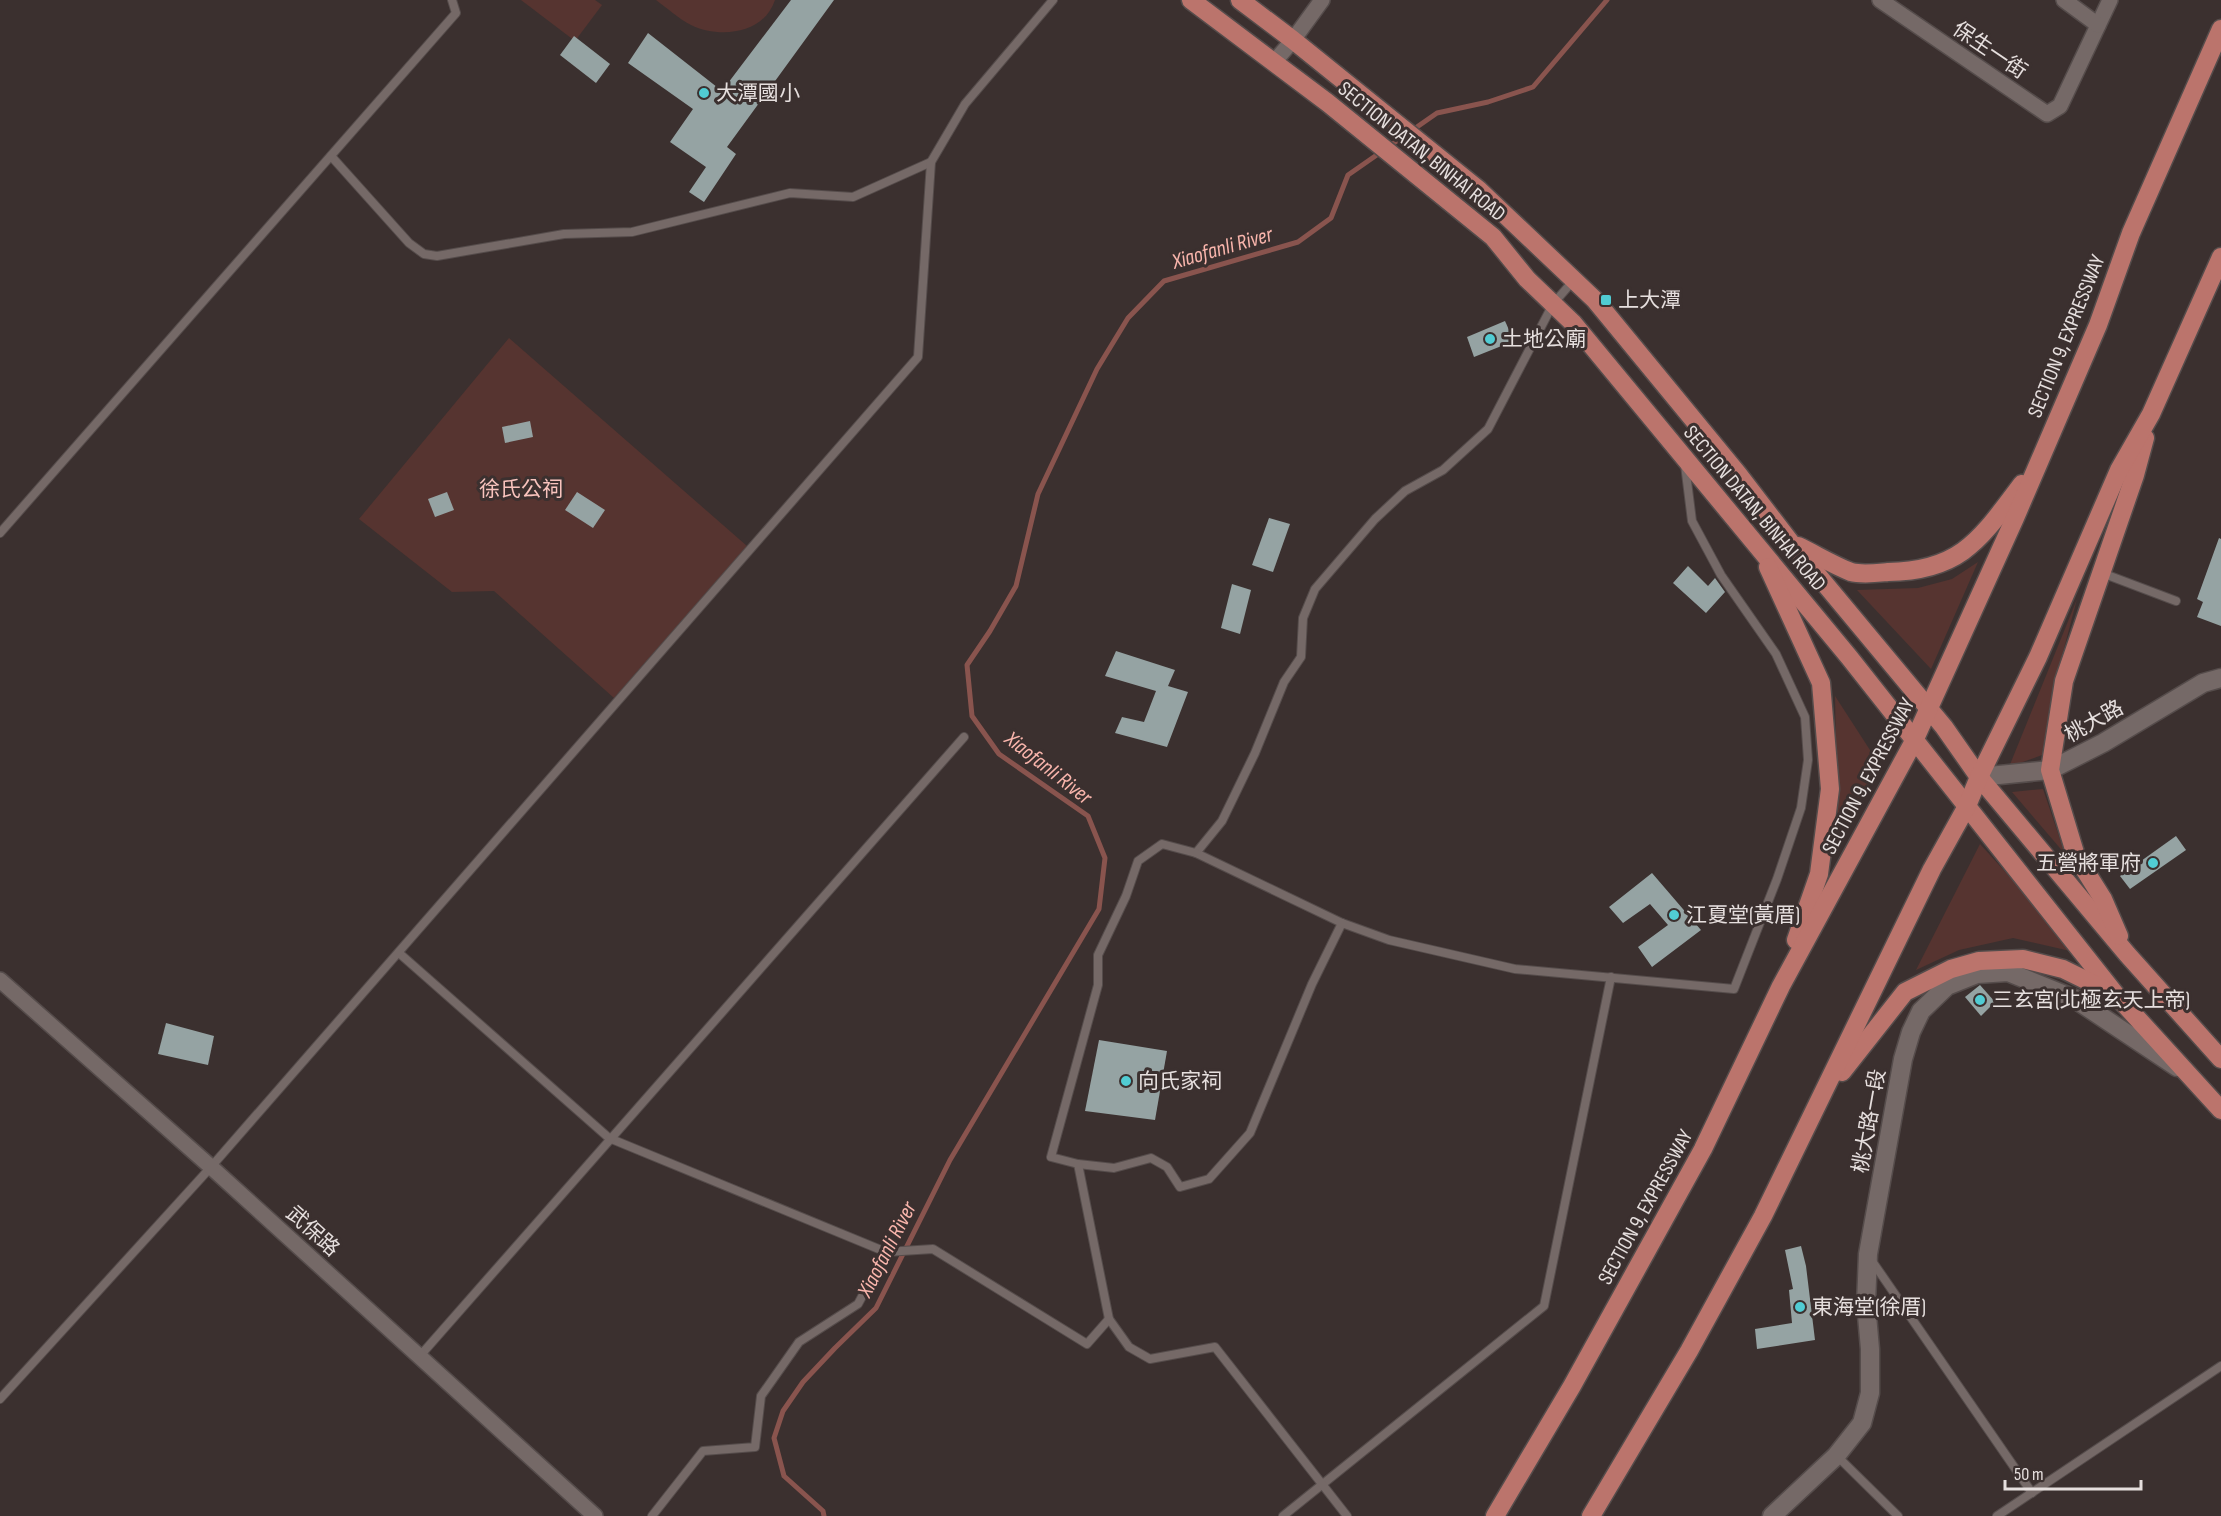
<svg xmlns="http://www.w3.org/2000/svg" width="2221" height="1516" font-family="'Sofia Sans Condensed','Noto Sans TC',sans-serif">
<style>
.green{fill:#563430}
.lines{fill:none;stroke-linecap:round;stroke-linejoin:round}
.stream{stroke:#89544e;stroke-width:5}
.building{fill:#95a3a3}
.lane-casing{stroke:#554c4b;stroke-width:10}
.street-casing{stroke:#554c4b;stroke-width:18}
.secondary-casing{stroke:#554c4b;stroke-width:21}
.primary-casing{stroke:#554c4b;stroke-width:21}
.lane{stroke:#756967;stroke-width:8}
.street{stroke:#756967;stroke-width:15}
.secondary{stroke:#756967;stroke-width:18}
.primary{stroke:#bb746c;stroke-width:18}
.poi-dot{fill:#51ccd3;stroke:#3b302f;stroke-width:2}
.labels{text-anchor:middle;stroke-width:6;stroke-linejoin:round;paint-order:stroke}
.street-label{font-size:21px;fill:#e6dfde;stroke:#3b302f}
.poi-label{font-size:21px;fill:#e6dfde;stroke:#3b302f;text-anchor:start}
.park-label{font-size:21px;fill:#f8c3bd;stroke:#3b302f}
.water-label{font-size:22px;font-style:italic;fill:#f9b5ac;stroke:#3b302f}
</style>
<rect width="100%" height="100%" fill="#3b302f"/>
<!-- green -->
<g class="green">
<polygon points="521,0 595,0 602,5 575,41"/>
<path d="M656 0H775C764 34 720 39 691 25 679 19 667 8 656 0Z"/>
<polygon points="509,338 747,546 614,698 494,591 452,592 359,519"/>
<polygon points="1978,562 1931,669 1857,590 1918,588 1952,579"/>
<polygon points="2077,599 2052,694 2042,755 2009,767"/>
<polygon points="1835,696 1879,764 1838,844"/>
<polygon points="2043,789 2065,854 2012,792"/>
<polygon points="1980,844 2079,953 2013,938 1959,950 1916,970"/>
</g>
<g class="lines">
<!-- stream -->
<polyline class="stream" points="824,1516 823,1511 784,1476 774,1438 783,1411 803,1382 835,1348 876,1308 950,1160 1099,909 1105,858 1088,816 999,754 972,716 967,665 990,631 1016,586 1038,494 1097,369 1128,318 1164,281 1298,242 1331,218 1348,175 1437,113 1488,102 1533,87 1607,0"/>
</g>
<!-- building -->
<g class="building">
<polygon points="791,0 834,0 727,147 736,154 704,202 689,192 706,167 670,142 693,109 628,63 648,33 722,91"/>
<polygon points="574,36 610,64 596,83 560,55"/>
<polygon points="1505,321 1514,341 1474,357 1467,337"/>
<polygon points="530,421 533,437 505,443 502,427"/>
<polygon points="447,492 454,510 435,517 428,499"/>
<polygon points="577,492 605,510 593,528 565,510"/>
<polygon points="1269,518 1290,524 1273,572 1252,565"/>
<polygon points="2219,538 2221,539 2221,626 2197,617 2203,602 2197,599"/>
<polygon points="1688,566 1708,586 1715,578 1725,592 1706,613 1673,583"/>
<polygon points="1232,584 1251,590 1240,634 1221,628"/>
<polygon points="1116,651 1175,670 1168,686 1188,692 1167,747 1115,733 1122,717 1144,722 1156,691 1105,676"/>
<polygon points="2176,836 2186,850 2130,889 2120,876"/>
<polygon points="1652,873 1701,930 1652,967 1638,947 1668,925 1650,904 1623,923 1609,907"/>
<polygon points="1980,985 1995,1002 1981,1016 1965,997"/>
<polygon points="166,1023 214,1036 208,1065 158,1054"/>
<polygon points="1099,1040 1167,1051 1155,1120 1085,1111"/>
<polygon points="1801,1246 1806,1266 1815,1340 1757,1349 1755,1329 1792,1323 1789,1290 1793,1289 1785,1250"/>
</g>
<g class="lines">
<defs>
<g id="lane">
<polyline points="331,156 409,243 424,254 437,256 564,234 632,232 790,193 853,197 931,162"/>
<polyline points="0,533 456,13 452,0"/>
<polyline points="2102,573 2176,601"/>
<polyline points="1196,853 1222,821 1255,753 1284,682 1301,657 1303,618 1315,589 1375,519 1405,491 1443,470 1488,429 1553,304 1573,281"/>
<polyline points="399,953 609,1138 886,1252 933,1249 1087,1344 1109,1319"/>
<polyline points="1078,1164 1114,1168 1151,1158 1167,1167 1180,1187 1209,1179 1250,1133 1312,984 1342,923"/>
<polyline points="1872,1261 2032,1493"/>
<polyline points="419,1357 964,737"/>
<polyline points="0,1399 211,1167 918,357 931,162 965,104 1053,0"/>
<polyline points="1837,1456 1898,1516"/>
<polyline points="652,1516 703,1451 755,1447 761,1396 799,1342 858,1304 886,1252"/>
<polyline points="1283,1516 1544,1306 1611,977"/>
<polyline points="1347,1516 1215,1347 1150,1359 1129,1347 1109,1319 1078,1164 1051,1157 1098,985 1098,955 1126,896 1138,861 1162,844 1196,853 1342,923 1389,940 1515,969 1734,989 1777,879 1801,808 1808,760 1805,717 1776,654 1721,575 1692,521 1685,465"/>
<polyline points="1997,1516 2221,1366"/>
</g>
<g id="street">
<polyline points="1880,0 2047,114 2060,106 2110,0"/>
<polyline points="2064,0 2098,25"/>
<polyline points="1275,61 1293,40 1322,0"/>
<polyline points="0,980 211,1167 595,1516"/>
</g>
<g id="secondary">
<polyline points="1979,777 2050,770 2103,743 2203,683 2221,678"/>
<polyline points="1772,1516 1836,1456 1862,1423 1870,1393 1870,1349 1866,1304 1868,1254 1903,1059 1911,1032 1921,1011 1947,986 1977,974 2008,972 2075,999 2177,1067"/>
</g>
<g id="primary">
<polyline points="1191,0 1328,103 1493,237 1527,279 1573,323 1849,657 2116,995 2221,1110"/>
<polyline points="1240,0 1293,40 1479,190 1595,300 1738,474 1791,543 1944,727 1979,777 2127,954 2221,1059"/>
<path d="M1798 546C1815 554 1833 565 1851 572 1862 575 1877 573 1888 572 1962 571 1981 538 2022 484"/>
<polyline points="1768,567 1821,683 1830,789 1819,874 1796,940"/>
<polyline points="2119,936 2103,899 2076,856 2050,770 2064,681 2135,475 2145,438"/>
<polyline points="1842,1072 1905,992 1951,969 1979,961 2023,959 2063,969 2110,992"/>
<polyline points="1495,1516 1572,1386 1703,1149 1781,986 1914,741 2015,518 2098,325 2131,233 2221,29"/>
<polyline points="1591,1516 1689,1351 1763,1216 1932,869 1967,806 1979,777 2038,657 2119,470 2151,414 2221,257"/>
</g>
</defs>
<!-- lane casing -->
<use href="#lane" class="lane-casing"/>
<!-- street casing -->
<use href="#street" class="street-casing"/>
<!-- secondary casing -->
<use href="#secondary" class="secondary-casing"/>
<!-- primary casing -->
<use href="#primary" class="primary-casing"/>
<!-- lane -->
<use href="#lane" class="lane"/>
<!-- street -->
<use href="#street" class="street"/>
<!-- secondary -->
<use href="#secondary" class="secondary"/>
<!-- primary -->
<use href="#primary" class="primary"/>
</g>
<!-- markers -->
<g class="poi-dot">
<circle cx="704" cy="93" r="6"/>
<rect x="1600" y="294" width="12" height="12" rx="3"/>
<circle cx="1490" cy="339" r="6"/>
<circle cx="2153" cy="863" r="6"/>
<circle cx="1674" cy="915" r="6"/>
<circle cx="1980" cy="1000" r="6"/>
<circle cx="1126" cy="1081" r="6"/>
<circle cx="1800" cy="1307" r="6"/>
</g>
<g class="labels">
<!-- street labels -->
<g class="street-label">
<text transform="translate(1990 50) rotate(34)" y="7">保生一街</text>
<text transform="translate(1422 151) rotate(39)" y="7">SECTION DATAN, BINHAI ROAD</text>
<text transform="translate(2066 336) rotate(-68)" y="7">SECTION 9, EXPRESSWAY</text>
<text transform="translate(1755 508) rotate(50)" y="7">SECTION DATAN, BINHAI ROAD</text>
<text transform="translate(2094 721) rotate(-29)" y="7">桃大路</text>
<text transform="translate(1868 776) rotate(-62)" y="7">SECTION 9, EXPRESSWAY</text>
<text transform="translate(1869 1121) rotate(-80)" y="7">桃大路一段</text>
<text transform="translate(1645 1207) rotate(-61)" y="7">SECTION 9, EXPRESSWAY</text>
<text transform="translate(313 1231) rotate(42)" y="7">武保路</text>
</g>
<!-- poi labels -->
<g class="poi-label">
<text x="716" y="100">大潭國小</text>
<text x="1618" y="307">上大潭</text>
<text x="1502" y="346">土地公廟</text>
<text x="2141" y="870" text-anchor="end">五營將軍府</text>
<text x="1686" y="922">江夏堂(黃厝)</text>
<text x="1992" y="1007">三玄宮(北極玄天上帝)</text>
<text x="1138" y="1088">向氏家祠</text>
<text x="1812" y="1314">東海堂(徐厝)</text>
</g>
<!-- park labels -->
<g class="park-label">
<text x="521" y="496">徐氏公祠</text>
</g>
<!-- water labels -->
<g class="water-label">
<text transform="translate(1222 247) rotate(-16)" y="8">Xiaofanli River</text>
<text transform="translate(1049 767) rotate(38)" y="8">Xiaofanli River</text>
<text transform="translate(886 1249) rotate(-63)" y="8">Xiaofanli River</text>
</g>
</g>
<!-- scale -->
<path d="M2005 1480v9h136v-9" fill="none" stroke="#e6dfde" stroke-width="3"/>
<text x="2014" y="1480" font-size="18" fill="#e6dfde" stroke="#3b302f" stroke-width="4.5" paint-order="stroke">50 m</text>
</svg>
